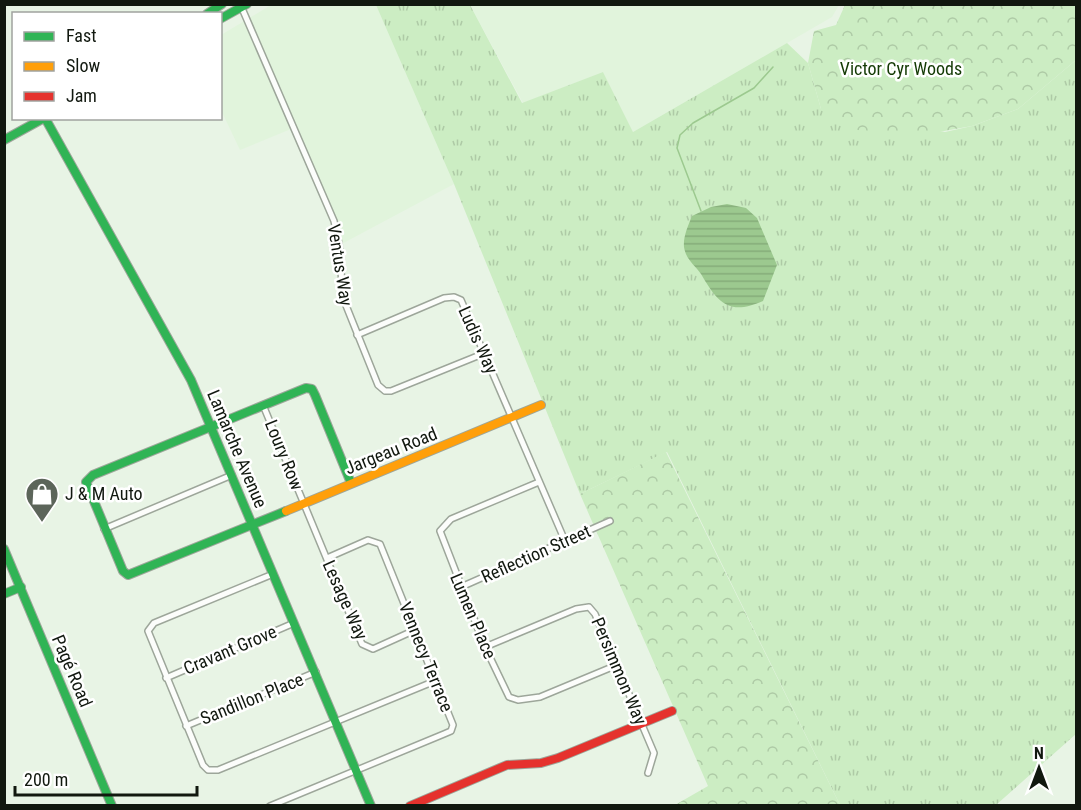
<svg xmlns="http://www.w3.org/2000/svg" width="1081" height="810" font-family="'Roboto Condensed',sans-serif">
<style>
.built{fill:#e1f4dc}
.grass{fill:url(#grass-tufts)}
.forest{fill:url(#forest-crowns)}
.water{fill:url(#water-rules)}
.lines{fill:none;stroke-linecap:round;stroke-linejoin:round}
.stream{stroke:#9cc98f;stroke-width:1.5}
.street-casing{stroke:#9da69a;stroke-width:8}
.fast-casing{stroke:#9da69a;stroke-width:10}
.slow-casing{stroke:#9da69a;stroke-width:10}
.jam-casing{stroke:#9da69a;stroke-width:10}
.street{stroke:#fcfdfb;stroke-width:5}
.fast{stroke:#30b455;stroke-width:8}
.slow{stroke:#ff9f0a;stroke-width:8}
.jam{stroke:#e5322d;stroke-width:8}
.labels{text-anchor:middle;stroke-width:5;stroke-linejoin:round;paint-order:stroke}
.park-label{font-size:18px;fill:#133a04;stroke:#fff}
.street-label{font-size:18px;fill:#11180f;stroke:#fff}
.poi-label{font-size:18px;fill:#11180f;stroke:#fff;text-anchor:start}
</style>
<defs>
<pattern id="grass-tufts" width="24" height="20" patternUnits="userSpaceOnUse" patternTransform="scale(1.5)"><rect width="24" height="20" fill="#ccedc3"/><path d="M3 7l-1-3M5 7V3M7 7l1-3M15 17l-1-3M17 17v-4M19 17l1-3" fill="none" stroke="#aecaa6"/></pattern>
<pattern id="forest-crowns" width="20" height="18" patternUnits="userSpaceOnUse" patternTransform="scale(1.5)"><rect width="20" height="18" fill="#ccedc3"/><path d="M2 6a3 3 0 1 1 6 0M12 15a3 3 0 1 1 6 0" fill="none" stroke="#aecaa6"/></pattern>
<pattern id="water-rules" width="6" height="5" patternUnits="userSpaceOnUse" patternTransform="scale(1.5)"><rect width="6" height="5" fill="#9cc98f"/><path d="M0 2.5h6" fill="none" stroke="#85ac7a"/></pattern>
</defs>
<rect width="100%" height="100%" fill="#e8f4e5"/>
<!-- built -->
<g class="built">
<polygon points="271,5 376,5 454,184 336,247 330,220 291,129 240,150 221,110 221,35"/>
<polygon points="470,5 839,5 832,17 633,132 603,72 523,103"/>
</g>
<!-- grass -->
<polygon class="grass" points="376,5 470,5 522,103 603,72 633,132 787,43 808,63 821,109 945,132 972,126 1018,109 1076,60 1076,734 996,805 840,805 667,452 580,494 454,184"/>
<!-- forest -->
<g class="forest">
<polygon points="845,5 1076,5 1076,60 1018,109 972,126 916,136 858,130 833,123 821,109 808,63 814,31 836,25"/>
<polygon points="666,452 840,805 675,805 708,786 580,494"/>
</g>
<!-- water -->
<path class="water" d="M727 204 746 208 757 218 777 265 763 301C729 316 718 303 701 274 695 265 686 260 684 247 683 237 688 226 692 216L711 207Z"/>
<g class="lines">
<!-- stream -->
<polyline class="stream" points="701,211 677,148 680,135 693,123 754,88 773,67"/>
<defs>
<g id="street">
<polyline points="241,6 334,221 339,244 343,298 378,385 385,391 391,391 485,353"/>
<polyline points="357,335 444,298 454,297 461,300 565,541"/>
<polyline points="263,405 362,644 373,649 415,630"/>
<polyline points="539,482 451,519 440,531 485,647 509,697 518,700 540,697 617,665"/>
<polyline points="104,529 232,475"/>
<polyline points="273,574 154,623 148,631 203,765 208,770 218,770 435,681"/>
<polyline points="461,587 610,521"/>
<polyline points="485,647 576,609 589,607 595,614 654,753 648,773"/>
<polyline points="166,678 294,623"/>
<polyline points="186,726 316,672"/>
<polyline points="270,806 444,734 451,731 453,725 380,544 368,540 327,558"/>
</g>
<g id="fast">
<polyline points="207,14 222,4"/>
<polyline points="220,19 247,4"/>
<polyline points="45,118 191,380 371,806"/>
<polyline points="4,140 44,118"/>
<polyline points="286,511 128,575 123,571 86,482 93,475 306,388 312,389 315,395 351,483"/>
<polyline points="4,549 112,806"/>
<polyline points="4,594 21,587"/>
</g>
<polyline id="slow" points="286,511 541,405"/>
<polyline id="jam" points="410,806 507,765 541,763 558,758 672,711"/>
</defs>
<!-- street casing -->
<use href="#street" class="street-casing"/>
<!-- fast casing -->
<use href="#fast" class="fast-casing"/>
<!-- slow casing -->
<use href="#slow" class="slow-casing"/>
<!-- jam casing -->
<use href="#jam" class="jam-casing"/>
<!-- street -->
<use href="#street" class="street"/>
<!-- fast -->
<use href="#fast" class="fast"/>
<!-- slow -->
<use href="#slow" class="slow"/>
<!-- jam -->
<use href="#jam" class="jam"/>
</g>
<!-- icons -->
<defs>
<symbol id="shop-pin" viewBox="-11 -11 22 30"><path d="M0 17L-7.5 6A9.5 9.5 0 1 1 7.5 6Z" fill="#5c655a" stroke="#fff"/><path d="M-5-2.5h2.3a2.7 3.5 0 0 1 5.4 0H5L5.5 6h-11ZM-1.5-2.5h3a1.5 2.3 0 0 0-3 0Z" fill="#fff"/></symbol>
</defs>
<g fill-rule="evenodd">
<use href="#shop-pin" x="23" y="475" width="38" height="52"/>
</g>
<g class="labels">
<!-- park labels -->
<g class="park-label">
<text x="901" y="75">Victor Cyr Woods</text>
</g>
<!-- street labels -->
<g class="street-label">
<text transform="translate(340 265) rotate(81)" y="6">Ventus Way</text>
<text transform="translate(478 340) rotate(66)" y="6">Ludis Way</text>
<text transform="translate(237 449) rotate(67)" y="6">Lamarche Avenue</text>
<text transform="translate(391 451) rotate(-22)" y="6">Jargeau Road</text>
<text transform="translate(284 455) rotate(68)" y="6">Loury Row</text>
<text transform="translate(536 554) rotate(-24)" y="6">Reflection Street</text>
<text transform="translate(345 600) rotate(66)" y="6">Lesage Way</text>
<text transform="translate(473 616) rotate(67)" y="6">Lumen Place</text>
<text transform="translate(230 650) rotate(-23)" y="6">Cravant Grove</text>
<text transform="translate(426 657) rotate(68)" y="6">Vennecy Terrace</text>
<text transform="translate(72 671) rotate(67)" y="6">Pagé Road</text>
<text transform="translate(619 671) rotate(67)" y="6">Persimmon Way</text>
<text transform="translate(252 699) rotate(-22)" y="6">Sandillon Place</text>
</g>
<!-- poi labels -->
<g class="poi-label">
<text x="65" y="500">J &amp; M Auto</text>
</g>
</g>
<!-- border -->
<rect width="1081" height="810" fill="none" stroke="#11180f" stroke-width="12"/>
<!-- legend -->
<rect x="12" y="12" width="210" height="108" fill="#ffffff" stroke="#a0a39f" stroke-width="1.5"/>
<rect x="24" y="32" width="30" height="9" fill="#30b455" stroke="#a0a39f" stroke-width="1.5"/>
<text x="66" y="42" font-size="18" fill="#11180f">Fast</text>
<rect x="24" y="62" width="30" height="9" fill="#ff9f0a" stroke="#a0a39f" stroke-width="1.5"/>
<text x="66" y="72" font-size="18" fill="#11180f">Slow</text>
<rect x="24" y="92" width="30" height="9" fill="#e5322d" stroke="#a0a39f" stroke-width="1.5"/>
<text x="66" y="102" font-size="18" fill="#11180f">Jam</text>
<!-- north arrow -->
<g transform="translate(1039 768)" stroke="#ffffff" stroke-width="4.5" paint-order="stroke">
<path d="M0-4.5L10 22L0 15L-10 22Z" fill="#11180f"/>
<text y="-9" font-size="16" font-weight="bold" text-anchor="middle" fill="#11180f">N</text>
</g>
<!-- scale -->
<path d="M15 786v9h182v-9" fill="none" stroke="#11180f" stroke-width="3"/>
<text x="24" y="786" font-size="18" fill="#11180f" stroke="#ffffff" stroke-width="4.5" paint-order="stroke">200 m</text>
</svg>
